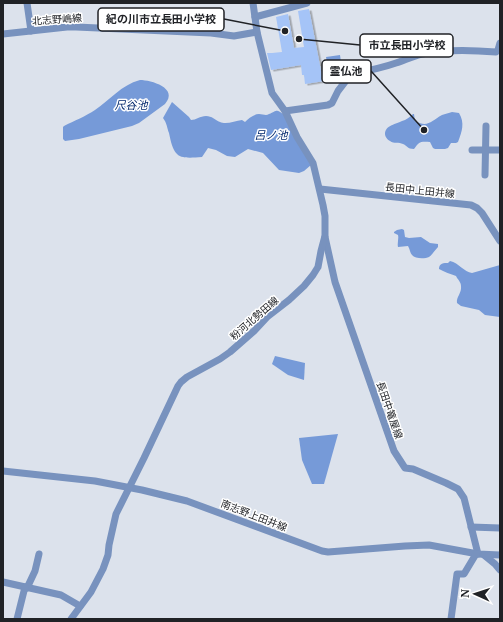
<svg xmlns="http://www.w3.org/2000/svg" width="503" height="622" font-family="'Noto Serif','Noto Sans JP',serif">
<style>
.water{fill:#769ad8}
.building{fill:#a5c4f7;filter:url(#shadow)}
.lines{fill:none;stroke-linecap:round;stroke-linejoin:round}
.minor{stroke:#7892be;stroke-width:7}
.labels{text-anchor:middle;stroke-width:3;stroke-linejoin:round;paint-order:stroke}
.street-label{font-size:10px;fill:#202226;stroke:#fff}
.water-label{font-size:11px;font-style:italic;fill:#00266c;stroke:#fff}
.leader{fill:none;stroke:#202226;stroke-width:1.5}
.callout-dot{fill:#202226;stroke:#fff;stroke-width:1.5}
.callout{fill:#fff;stroke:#202226;stroke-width:1.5}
.callout-label{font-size:11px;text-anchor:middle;font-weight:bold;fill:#202226}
</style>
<defs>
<filter id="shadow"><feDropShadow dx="2.5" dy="1.5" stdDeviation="0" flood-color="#0004"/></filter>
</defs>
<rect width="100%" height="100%" fill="#dce2ec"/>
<!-- water -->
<g class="water">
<polygon points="340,55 343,76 330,78 326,57"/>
<path d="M140 80C151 80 179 88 165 104L139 123 132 126 79 139 65 141 63 139V127L64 126C74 121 86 116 95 110 110 100 121 85 140 80Z"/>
<path d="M172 102 189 117 191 120C196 120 200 116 206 116 212 116 215 120 220 122 226 125 235 121 242 120L245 122C248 119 254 114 259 114 263 114 266 116 269 114 277 111 276 108 284 115L311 165 304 171 299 173 279 170 263 153 248 149 235 157 227 156 216 150 208 148 202 157C178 159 174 158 169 133 167 128 167 123 163 118Z"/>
<path d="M452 112 459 113C465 123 462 131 458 142L456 143H451L448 148 445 149H435L433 148 430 142C420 141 419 142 414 149 407 149 408 146 403 144 399 142 394 144 390 141 388 140 385 137 385 134 385 125 397 124 402 121 406 120 410 117 413 114H414L415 121C428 128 431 121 442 115 445 114 449 113 452 112Z"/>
<path d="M402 229 404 230 405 237 409 238 421 237 430 243 438 244V247C435 250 432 255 429 257 425 259 415 259 412 255 410 253 410 249 408 246L398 247C397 243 399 239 398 235L394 233V232L397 230Z"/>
<path d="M450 261C459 263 464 272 472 273L500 265V317L485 315 479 310 461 306 457 303C456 297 462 293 461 286 461 282 458 280 456 276 451 274 444 272 439 269 439 263 444 263 448 263Z"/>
<polygon points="275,356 305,363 304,380 288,375 272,364"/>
<polygon points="338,434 324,484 312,484 302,460 299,438"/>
</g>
<!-- building -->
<polygon class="building" points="309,9 322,76 323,76 324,81 305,84 304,75 302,75 301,65 271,70 267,53 272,53 282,52 276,17 288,14 294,48 304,47 298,11"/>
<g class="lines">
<!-- minor -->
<g class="minor">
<polyline points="27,3 31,31"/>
<polyline points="255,17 307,3"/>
<polyline points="3,34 67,27 76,27 211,33 234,36 257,32"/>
<path d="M285 111 328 105 332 103 338 91 351 74C367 71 382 68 396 63 405 60 413 56 422 54 446 49 472 50 496 52L498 50 500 43"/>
<polyline points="472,150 500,150"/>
<polyline points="485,175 486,126"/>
<polyline points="320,189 471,205 477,208 482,213 500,241"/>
<polyline points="325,237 335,282 394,451 405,468 413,469 446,483 458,489 464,498 478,554"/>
<polyline points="3,471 95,481 142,490 187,501 322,551 328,552 405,546 429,545 478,554 500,555"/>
<polyline points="471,527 500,528"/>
<polyline points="484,555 495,564 500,570"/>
<polyline points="3,582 61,595 80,606"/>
<polyline points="27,588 35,571 39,554"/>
<polyline points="17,619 25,587"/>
<polyline points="71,619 91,592 103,569 108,555 109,545 116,514 144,458 178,386 181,382 187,377 220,359 230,352 254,331 267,317 289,300 304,286 313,275 318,267 321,251 325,236 325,216 323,205 313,163 297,137 285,111 272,93 257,32 253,3"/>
<polyline points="451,619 457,574 464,574 476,554"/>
</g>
</g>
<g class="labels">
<!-- street labels -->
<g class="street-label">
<text transform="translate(57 19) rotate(-4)" y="4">北志野嶋線</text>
<text transform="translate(420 190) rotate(6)" y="4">長田中上田井線</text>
<text transform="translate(254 318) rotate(-41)" y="4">粉河北勢田線</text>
<text transform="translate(390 410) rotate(71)" y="4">長田中篭屋線</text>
<text transform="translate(254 515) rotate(21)" y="4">南志野上田井線</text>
</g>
<!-- water labels -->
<g class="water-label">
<text x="131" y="109">尺谷池</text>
<text x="271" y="139">呂ノ池</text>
</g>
</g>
<!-- callouts -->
<path class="leader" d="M285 31L224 19M299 39L360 45M424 130L371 71"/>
<g class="callout-dot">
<circle cx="285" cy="31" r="4"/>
<circle cx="299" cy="39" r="4"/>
<circle cx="424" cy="130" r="4"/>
</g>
<g class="callout">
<rect x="98" y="8" width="126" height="23" rx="4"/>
<rect x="360" y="34" width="93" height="23" rx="4"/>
<rect x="322" y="60" width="49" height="23" rx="4"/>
</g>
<g class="callout-label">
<text x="161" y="23">紀の川市立長田小学校</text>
<text x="407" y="49">市立長田小学校</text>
<text x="346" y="75">霊仏池</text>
</g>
<!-- border -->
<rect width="503" height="622" fill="none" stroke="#202226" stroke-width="8"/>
<!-- north arrow -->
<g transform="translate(475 594) rotate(273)" stroke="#ffffff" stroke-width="3" paint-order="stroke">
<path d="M0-3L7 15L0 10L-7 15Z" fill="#202226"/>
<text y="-6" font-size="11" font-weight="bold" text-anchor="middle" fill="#202226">N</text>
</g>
</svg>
